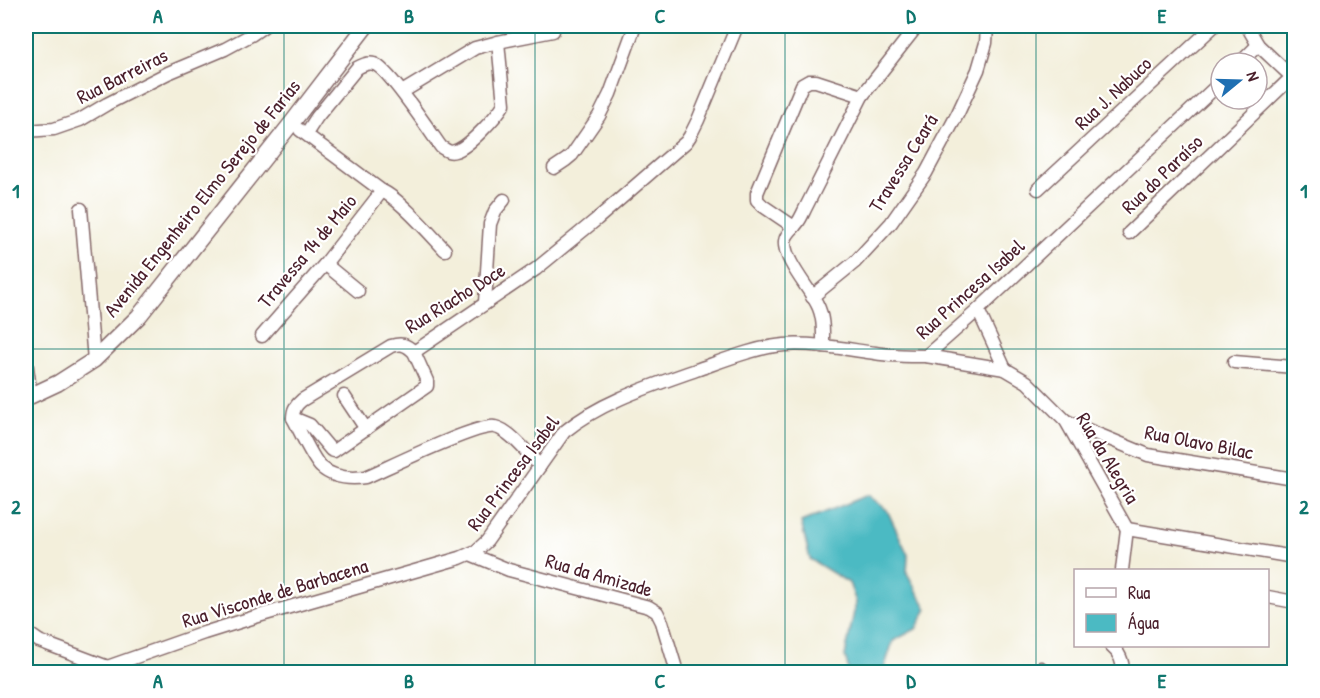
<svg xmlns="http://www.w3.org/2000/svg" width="1320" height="698" font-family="'Patrick Hand',sans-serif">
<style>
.water{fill:#4bbac3;stroke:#4a6c77;stroke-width:1.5}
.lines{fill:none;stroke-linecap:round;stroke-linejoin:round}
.minor-casing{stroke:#856869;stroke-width:15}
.major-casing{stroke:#856869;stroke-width:18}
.minor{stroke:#fff;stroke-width:12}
.major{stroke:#fff;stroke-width:15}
.grid{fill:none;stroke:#0f766e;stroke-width:1.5;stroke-opacity:0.55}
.labels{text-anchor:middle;stroke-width:4.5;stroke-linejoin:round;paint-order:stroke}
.street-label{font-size:20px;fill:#4a1f2b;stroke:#fff}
.neatline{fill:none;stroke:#0f766e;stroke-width:2}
.grid-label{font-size:20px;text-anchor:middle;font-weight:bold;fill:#0f766e}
</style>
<rect width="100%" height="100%" fill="#fff"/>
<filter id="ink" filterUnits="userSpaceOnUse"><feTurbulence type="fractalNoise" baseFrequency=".0167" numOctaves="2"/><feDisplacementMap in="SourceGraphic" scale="12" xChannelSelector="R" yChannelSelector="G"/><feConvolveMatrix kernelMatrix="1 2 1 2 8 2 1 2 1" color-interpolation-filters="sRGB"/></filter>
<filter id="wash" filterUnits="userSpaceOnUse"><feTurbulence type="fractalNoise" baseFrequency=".008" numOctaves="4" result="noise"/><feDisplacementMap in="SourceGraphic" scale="24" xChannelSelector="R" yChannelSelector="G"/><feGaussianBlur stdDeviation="1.35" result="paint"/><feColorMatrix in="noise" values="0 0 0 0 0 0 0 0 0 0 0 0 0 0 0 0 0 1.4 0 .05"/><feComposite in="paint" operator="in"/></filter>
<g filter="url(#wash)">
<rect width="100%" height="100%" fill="#f3efdb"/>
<!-- water -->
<polygon class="water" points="868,495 887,510 908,555 907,573 927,609 916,629 893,641 883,672 849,672 845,656 856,602 849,583 810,559 801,522"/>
</g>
<g filter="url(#ink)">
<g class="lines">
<defs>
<g id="minor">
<polyline points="1247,26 1258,45 1292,77"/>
<polyline points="1240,63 1258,45"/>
<polyline points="402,92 475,48 498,42 553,31"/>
<path d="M300 130 382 191C399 198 431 235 445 250"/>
<polyline points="26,131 54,129 80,120 107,104 168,73 225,49 251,35 264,26"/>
<path d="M306 134 317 117 357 68C362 65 368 62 374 64 388 68 431 133 441 147 446 150 449 153 455 151 468 148 497 116 504 104L498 42"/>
<polyline points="554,168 566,160 572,155 599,116 610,94 635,26"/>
<polyline points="1038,189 1214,26"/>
<polyline points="81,209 94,360"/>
<polyline points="794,227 763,206 757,200 757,193 802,85 809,81 816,81 862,96"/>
<polyline points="1129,233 1294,75"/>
<polyline points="325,264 358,291"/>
<polyline points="812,297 855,262 891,223 926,173 958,113 978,70 986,43 987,26"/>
<polyline points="485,303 490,224 495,211 504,200"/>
<polyline points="978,310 1005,369"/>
<polyline points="262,336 325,264 382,191"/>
<path d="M823 346C823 332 824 317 817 304 809 288 783 259 785 241 786 233 794 228 798 222 801 218 803 213 805 209L862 96 917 26"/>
<polyline points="926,356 1005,369 1027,382 1066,421 1127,529"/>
<polyline points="26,360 31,396"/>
<polyline points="1234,362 1294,367"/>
<polyline points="344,396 366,429"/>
<polyline points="293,418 310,425 331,450 334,451 338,448 427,386 427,381 414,352"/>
<polyline points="1066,421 1148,455 1294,479"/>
<path d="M540 466C529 455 510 430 495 427 478 423 387 468 366 477 351 479 333 478 321 467 313 460 299 429 293 418 293 409 296 405 302 400L391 346C401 343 406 344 414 352L536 269 597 219 686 142 690 136 698 120 737 26"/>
<polyline points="1127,529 1294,557"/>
<polyline points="470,554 509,570 649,607 657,612 662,622 677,672"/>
<polyline points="1122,570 1127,529"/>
<polyline points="1268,597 1294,602"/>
<polyline points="26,632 39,641 108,667"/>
<path d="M1111 646C1120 653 1123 661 1123 672"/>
<path d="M93 672 204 633 255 617 460 558 476 551 487 541 564 432C600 402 651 386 696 370 722 361 756 347 784 345 814 343 845 349 875 353 892 356 909 356 926 356L978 310 1221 82"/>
<polyline points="1040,672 1041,668"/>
</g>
<polyline id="major" points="26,398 58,383 94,360 139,316 291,124 366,26"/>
</defs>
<!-- minor casing -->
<use href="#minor" class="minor-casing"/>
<!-- major casing -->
<use href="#major" class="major-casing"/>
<!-- minor -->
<use href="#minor" class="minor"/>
<!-- major -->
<use href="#major" class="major"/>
</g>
</g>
<!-- grid -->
<path class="grid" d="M284 26V672M535 26V672M785 26V672M1036 26V672M26 349H1294"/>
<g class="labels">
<!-- street labels -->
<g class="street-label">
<text transform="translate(122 76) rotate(-27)" y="7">Rua Barreiras</text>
<text transform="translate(1113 93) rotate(-43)" y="7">Rua J. Nabuco</text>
<text transform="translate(903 163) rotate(-58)" y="7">Travessa Ceará</text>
<text transform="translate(1162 174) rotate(-44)" y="7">Rua do Paraíso</text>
<text transform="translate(202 198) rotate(-51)" y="7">Avenida Engenheiro Elmo Serejo de Farias</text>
<text transform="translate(307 251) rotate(-50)" y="7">Travessa 14 de Maio</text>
<text transform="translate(970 289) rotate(-42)" y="7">Rua Princesa Isabel</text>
<text transform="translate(455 298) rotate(-32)" y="7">Rua Riacho Doce</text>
<text transform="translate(1199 442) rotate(11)" y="7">Rua Olavo Bilac</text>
<text transform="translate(1108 458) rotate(59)" y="7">Rua da Alegria</text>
<text transform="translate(513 473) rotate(-53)" y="7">Rua Princesa Isabel</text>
<text transform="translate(599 575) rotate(16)" y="7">Rua da Amizade</text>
<text transform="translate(275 593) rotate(-17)" y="7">Rua Visconde de Barbacena</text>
</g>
</g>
<!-- margin -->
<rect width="1320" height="698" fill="none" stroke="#fff" stroke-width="66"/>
<!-- legend -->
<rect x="1074" y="569" width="195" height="78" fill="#ffffff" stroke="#b7a5aa" stroke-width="1.5"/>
<rect x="1086" y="588" width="30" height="9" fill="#ffffff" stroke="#b7a5aa" stroke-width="1.5"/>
<text x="1128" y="599" font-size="18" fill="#4a1f2b">Rua</text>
<rect x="1086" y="614" width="30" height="18" fill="#4bbac3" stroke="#b7a5aa" stroke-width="1.5"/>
<text x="1128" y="629" font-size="18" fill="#4a1f2b">Água</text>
<!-- north arrow -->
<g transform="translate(1239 81) rotate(71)"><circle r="28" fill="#ffffff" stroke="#b7a5aa" stroke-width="1.5"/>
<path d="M0-4.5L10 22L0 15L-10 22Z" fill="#1f6fb2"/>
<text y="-9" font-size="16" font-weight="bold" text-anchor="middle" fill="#4a1f2b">N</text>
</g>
<rect x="33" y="33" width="1254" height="632" class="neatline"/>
<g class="grid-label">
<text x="158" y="23">A</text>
<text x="409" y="23">B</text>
<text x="660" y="23">C</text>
<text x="911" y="23">D</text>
<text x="1162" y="23">E</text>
<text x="16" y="198">1</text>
<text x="1304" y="198">1</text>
<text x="16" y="514">2</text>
<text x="1304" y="514">2</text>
<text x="158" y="688">A</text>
<text x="409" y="688">B</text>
<text x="660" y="688">C</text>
<text x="911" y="688">D</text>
<text x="1162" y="688">E</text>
</g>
</svg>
